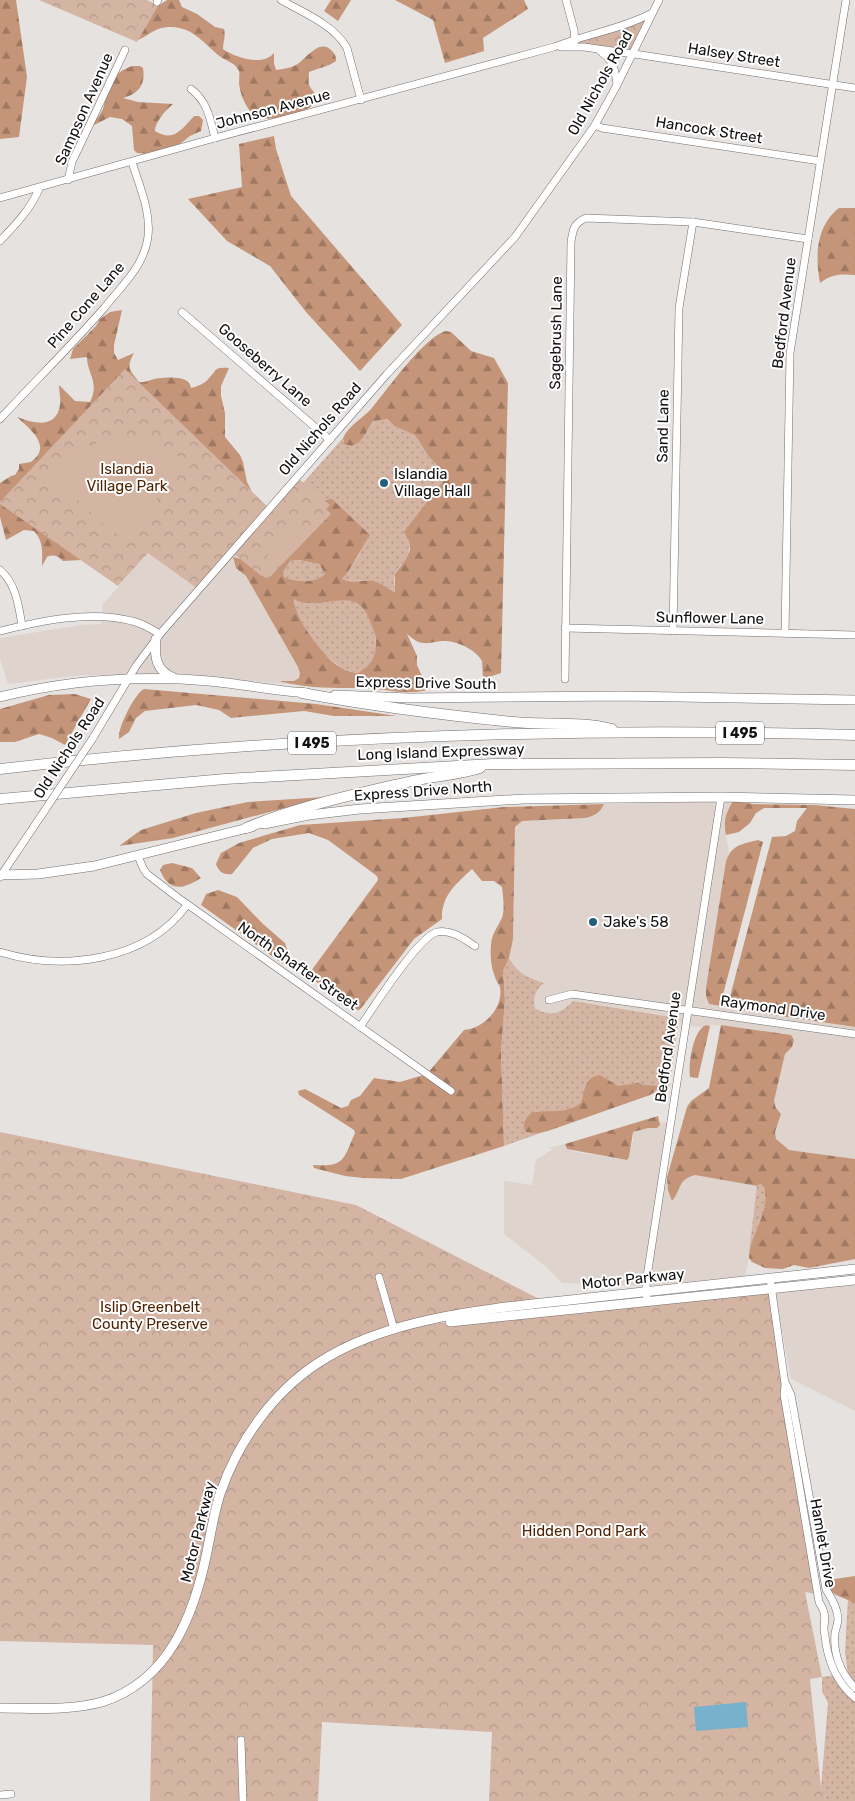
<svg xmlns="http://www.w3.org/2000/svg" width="855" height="1801" font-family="Rubik,sans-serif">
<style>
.built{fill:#ded3cd}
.grass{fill:url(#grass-dots)}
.forest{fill:url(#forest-firs);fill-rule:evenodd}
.park{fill:url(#park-crowns)}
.pitch{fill:#d4b4a3}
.water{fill:#78b1cb}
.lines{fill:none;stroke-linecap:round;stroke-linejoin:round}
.minor-casing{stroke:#726f6e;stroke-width:8}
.major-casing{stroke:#726f6e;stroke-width:10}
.highway-casing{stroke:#726f6e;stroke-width:11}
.minor{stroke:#fff;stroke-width:7}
.major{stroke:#fff;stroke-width:9}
.highway{stroke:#fff;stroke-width:10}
.minor-bridge-casing{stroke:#726f6e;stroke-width:8;stroke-linecap:butt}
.minor-bridge{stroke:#fff;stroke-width:7}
.poi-dot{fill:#235f77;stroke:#fff;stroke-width:2}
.labels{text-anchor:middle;stroke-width:4;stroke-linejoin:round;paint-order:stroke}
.shield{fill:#fff;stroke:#595858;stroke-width:1}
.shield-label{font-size:14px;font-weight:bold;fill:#121010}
.street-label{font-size:15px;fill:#121010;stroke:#fff}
.park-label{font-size:15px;fill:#502302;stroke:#fff}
.poi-label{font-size:15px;fill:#121010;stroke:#fff;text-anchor:start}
</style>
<defs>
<pattern id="grass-dots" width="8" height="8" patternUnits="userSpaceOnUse" patternTransform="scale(1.25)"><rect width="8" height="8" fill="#d4b4a3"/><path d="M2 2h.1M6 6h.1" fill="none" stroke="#b59a8b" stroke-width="1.8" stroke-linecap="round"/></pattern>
<pattern id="forest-firs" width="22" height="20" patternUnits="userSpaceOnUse" patternTransform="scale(1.25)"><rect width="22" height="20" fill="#c59579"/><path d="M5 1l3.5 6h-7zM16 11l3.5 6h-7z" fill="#9f7862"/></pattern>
<pattern id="park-crowns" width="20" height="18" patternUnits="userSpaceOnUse" patternTransform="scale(1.25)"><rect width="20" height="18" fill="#d4b4a3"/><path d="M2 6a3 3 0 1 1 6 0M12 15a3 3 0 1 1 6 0" fill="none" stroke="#b59a8b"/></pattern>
</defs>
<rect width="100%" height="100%" fill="#e6e2e0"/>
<!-- built -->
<g class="built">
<polygon points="148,553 234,554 260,575 244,573 309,686 180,675 82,675 8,684 0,658 0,638 81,625 101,624 103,604"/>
<polygon points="733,801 724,826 729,852 726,861 706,996 709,1004 727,1008 855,1027 855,1159 789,1150 776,1139 775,1132 781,1114 776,1108 774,1101 785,1054 792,1047 791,1035 728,1026 706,1025 700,1027 678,1024 677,1018 573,1001 560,1011 552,1013 543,1013 535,1008 533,1002 535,994 544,983 529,977 517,971 509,958 513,939 515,827 522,821 585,818 595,816 601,810 604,804"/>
<polygon points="659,1122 669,1123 662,1173 667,1177 668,1190 675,1197 679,1184 687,1177 695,1175 757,1186 749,1258 745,1276 644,1286 562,1283 545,1266 504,1234 504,1181 532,1185 536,1160 553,1149 548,1148 565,1144 567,1149 576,1152 627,1160 633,1140 633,1132 648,1128 657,1128 660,1125"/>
<polygon points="855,1285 855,1411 791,1379 775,1293"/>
</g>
<!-- grass -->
<g class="grass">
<path d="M378 419H386L394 426 415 435 429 457 444 472 445 477 409 541C411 563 400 561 395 575 393 581 395 587 396 592 388 589 382 583 374 581 363 579 353 583 342 579L358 557 362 546 328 499 323 500 303 483 343 438V442L355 445C365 437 369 424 378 419Z"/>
<path d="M299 560 319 564 325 574C315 584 296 582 284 577L283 572 290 561Z"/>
<path d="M294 598C318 617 354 579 369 619 373 630 377 638 376 649 375 661 368 667 358 673L343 670 319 649 310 638 295 609Z"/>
<path d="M509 958C518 974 527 977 544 983 536 991 532 997 535 1008 551 1018 561 1013 573 1001L677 1018 678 1024 669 1088 504 1146 501 1051 505 1000 503 971Z"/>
<path d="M760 1184 764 1187C770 1208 757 1234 749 1253L757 1186Z"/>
<polygon points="848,1599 855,1603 855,1801 826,1801 821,1788 828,1703 822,1691 822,1677 848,1673 845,1652"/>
</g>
<!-- forest -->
<g class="forest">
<polygon points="0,0 16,0 27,77 19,137 0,139"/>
<path d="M146 0 158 6 167 0H179L182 7 197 14 215 27 224 29C226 36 223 42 223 49 232 56 256 64 267 58 270 57 272 55 274 53V63L276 70C283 69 290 68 296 65 306 59 320 37 332 51 335 54 336 56 336 61 328 67 318 68 309 72 309 76 308 80 309 84 310 90 318 93 316 100 311 114 268 123 256 116 255 116 251 112 250 111 244 103 240 93 239 83 239 79 240 74 239 71 235 62 225 61 218 55 200 39 186 21 158 29 151 32 145 37 138 40Z"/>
<polygon points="331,0 351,0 338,21 324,11"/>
<polygon points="395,0 524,0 528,9 483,38 484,51 445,63 433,20"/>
<path d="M132 66H140L143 68C146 85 138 94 123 98L138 102 173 104C166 110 155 122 155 131 174 143 183 128 194 116H199L203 120 201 131 190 136 177 146 147 154 137 153 134 150 132 126 122 119 110 117 92 126C95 119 103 113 104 105 107 86 112 73 132 66Z"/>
<polygon points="274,136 276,149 291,196 402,325 360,371 306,312 270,266 227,241 188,199 242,187 239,144"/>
<path d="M839 208H855V275C840 274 832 274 820 283 815 256 816 226 839 208Z"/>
<path d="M122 310 114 345V353L118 360 134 353C126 368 129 369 139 382 144 383 146 381 151 380 158 377 181 376 187 381 189 382 191 386 191 388 198 386 205 384 209 378 218 369 214 367 229 368L221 386V396L225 413V437L240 455 243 462 247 482 255 498 82 560 63 561C58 556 54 554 47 557L42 566C42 552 44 542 34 531L24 530 6 540 0 517V483L11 476 15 475 19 469V464L31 462C34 459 38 456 39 453 45 439 25 425 17 417 33 423 56 430 60 405 61 399 59 391 59 385L75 401 90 402C100 382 87 374 87 357L70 359 73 349 96 326 100 319 110 312Z"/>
<path d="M446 331 451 332 471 351 494 358 508 383 501 673 483 679 482 661C475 649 457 641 444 641 437 641 430 644 424 643 417 643 412 638 407 634L417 656V665L421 674 428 685 433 688C412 697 385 689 364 688 336 688 308 689 280 681H294L299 678 300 673 298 667 246 576 236 568 233 557 248 561 323 502V500L332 499 370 535C360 549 354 566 342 579 353 584 363 579 374 581 382 583 388 589 395 592V574L406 559 410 550 409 541 404 532 443 481 445 477 444 472 429 457 415 435 394 426 387 419 374 421C365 430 362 451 344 444L343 438C349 425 362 419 372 408 387 390 425 336 446 331ZM299 560 319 564 325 574C315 584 296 582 284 577L283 572 290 561ZM294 599C319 615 355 581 369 619 372 628 377 636 376 645 375 660 370 665 358 673 354 672 347 672 343 669 326 661 293 617 294 599Z"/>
<path d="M144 689 316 704 397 716H334L304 711 231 718 219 710 196 705 145 711 136 718 129 732 119 739C117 729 135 693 144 689Z"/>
<polygon points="75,694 91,699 65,745 52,738 39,734 15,742 0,742 0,709 49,695"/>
<polygon points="325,797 173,838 119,846 141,830 196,813 248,802"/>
<path d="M733 801 753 804 814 805 855 809V1027L727 1008 772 837 786 836 795 831 797 821 807 808H764L756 813 750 823 739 832 726 835C723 821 726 813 733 801Z"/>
<path d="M604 804C600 813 595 816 585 818L522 821 515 827 513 939 509 958 503 971 505 1000 501 1051 504 1146 401 1179 363 1178 345 1176 314 1168 313 1165C345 1167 343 1160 355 1133L354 1130 348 1126 299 1095 298 1091 305 1089 341 1108 348 1106 351 1100 360 1096 374 1078 400 1082 427 1074 464 1030C483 1029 504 1008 500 987 499 984 496 981 495 977 491 968 490 956 491 946 491 935 497 928 502 918 505 909 503 896 502 887L494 881H482L472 869C456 884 441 896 442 919L414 939 362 1007 359 1010 354 1009 311 978V971L378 880 377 876 328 840 309 833 272 839 253 848 232 874C223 875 219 872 216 864L221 853 239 843 300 825 403 818 504 807Z"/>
<path d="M758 840 763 842 720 1006 709 1004 706 996V988L726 861C732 844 743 844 758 840Z"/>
<path d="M172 863 192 868 201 878C184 889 169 893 160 870L163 865Z"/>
<polygon points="218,890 237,897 263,924 285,943 288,953 283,964 201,905 206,894"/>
<path d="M706 1025 710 1026 698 1078 690 1077C688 1064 693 1030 706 1025Z"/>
<path d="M721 1025 791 1035 794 1040 792 1047 785 1054 774 1101 776 1108 781 1114 775 1132 776 1139 789 1150 855 1159V1259L809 1268 794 1265 783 1269 765 1268 752 1262 749 1258C749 1236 771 1213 764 1187L760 1184 757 1186 695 1175C677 1180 682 1189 672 1201L668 1190 667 1177 687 1107 691 1101 709 1088Z"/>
<path d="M600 1075 618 1086 638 1083 643 1085 660 1086 650 1095 548 1131 537 1133 526 1132C521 1125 526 1118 531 1113 549 1109 565 1115 581 1103 585 1091 584 1077 600 1075Z"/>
<polygon points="658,1116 660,1125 657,1128 648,1128 633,1132 629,1157 627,1160 567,1149 565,1144"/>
<polygon points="855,1576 855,1603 836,1595 823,1586 828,1580"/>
</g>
<!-- park -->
<g class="park">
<polygon points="39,0 147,0 158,6 137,42"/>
<polygon points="652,14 632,54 576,46 576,39"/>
<polygon points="125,369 270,509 298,478 330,505 326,509 331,514 268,579 260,575 234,554 201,591 148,553 118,586 0,504 0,502"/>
<polygon points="0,1132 356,1205 543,1301 429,1324 565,1311 771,1289 817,1594 805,1592 822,1677 810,1679 821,1788 826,1801 489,1801 492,1732 322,1722 318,1801 150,1801 153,1645 0,1641"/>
</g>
<!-- pitch -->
<g class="pitch">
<path d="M119 437C149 437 161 442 184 461L157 497V506L133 540 129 542 93 517 89 508 50 481C68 454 88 443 119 437Z"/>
<polygon points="295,522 305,530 291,546 282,538"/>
<polygon points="280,540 290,548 276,564 267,556"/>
</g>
<!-- water -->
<polygon class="water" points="746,1702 748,1727 696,1731 694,1707"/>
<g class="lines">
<defs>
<g id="minor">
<path d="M281 0C304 13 334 25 347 48L361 100"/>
<polyline points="566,0 574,30 575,41"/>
<polyline points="157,2 158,0"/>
<polyline points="561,47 584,47 641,55 855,88"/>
<path d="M600 51C613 60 615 69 617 84"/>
<path d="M191 89C208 102 210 119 215 138"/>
<polyline points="595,125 602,128 820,161"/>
<polyline points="68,180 72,162 125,50"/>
<path d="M0 198 215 138 554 47C586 34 622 29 652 13"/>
<path d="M0 241C16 224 30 210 39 189"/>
<polyline points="182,312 330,440"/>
<path d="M0 419C35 381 71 346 105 307 116 293 129 280 138 265 143 256 147 246 148 236 151 211 139 185 132 162"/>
<path d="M0 570C16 583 19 607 22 626"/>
<polyline points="565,628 855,635"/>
<path d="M0 631C41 621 90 610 132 621 142 623 151 629 160 634"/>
<polyline points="673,631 679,308 693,222"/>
<polyline points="785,633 790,353 846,0"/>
<path d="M565 679 571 242C573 229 574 223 586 218L693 222 808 239"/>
<polyline points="93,738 136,666 160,634 387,374 515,237 595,125 617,85 659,0"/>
<polyline points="138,856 143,868 147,874 177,897 451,1091"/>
<polyline points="0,877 41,816"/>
<path d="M0 952C63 971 146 962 187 905"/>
<polyline points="549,1000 572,994 855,1034"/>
<path d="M360 1027C373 1008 418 937 437 932 451 929 464 939 475 946"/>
<polyline points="379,1277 394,1329"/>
<path d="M770 1278 785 1384 784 1395 789 1424 819 1602C826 1613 825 1617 824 1628 824 1633 826 1639 826 1644 830 1666 838 1683 855 1698"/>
<polyline points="647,1302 646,1283 721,797"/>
<path d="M786 1384 791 1395 826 1589C831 1598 837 1606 838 1618 838 1623 836 1628 835 1633 833 1654 841 1673 855 1688"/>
<polyline points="241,1740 243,1801"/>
<polyline points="0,1795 11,1794"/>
</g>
<g id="major">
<path d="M156 639C154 657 156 671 174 678"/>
<polyline points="335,695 409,698 621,696 855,700"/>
<path d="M0 697C69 680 138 675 209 681 242 684 274 691 307 693"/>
<polyline points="264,824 309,815 360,809 524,799 721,797 855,800"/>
<polyline points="0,875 38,874 94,866 252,827"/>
<polyline points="450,1322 855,1280"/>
<path d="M0 1708C33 1708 69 1711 102 1702 169 1681 194 1615 207 1552 211 1532 214 1513 220 1494 238 1442 272 1393 318 1363 392 1314 501 1308 588 1298 677 1288 766 1279 855 1269"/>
</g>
<g id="highway">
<path d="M302 693C372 706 443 715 513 722 545 725 583 721 612 729"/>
<path d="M0 769C283 736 570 727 855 735"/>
<polyline points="0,799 225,779 493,764 723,763 855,765"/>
<path d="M246 828C299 806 356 794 412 781 435 776 458 775 480 768"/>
</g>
</defs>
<!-- minor casing -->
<use href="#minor" class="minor-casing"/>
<!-- major casing -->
<use href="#major" class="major-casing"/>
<!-- highway casing -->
<use href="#highway" class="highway-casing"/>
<!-- minor -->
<use href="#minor" class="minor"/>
<!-- major -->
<use href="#major" class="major"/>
<!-- highway -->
<use href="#highway" class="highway"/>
<defs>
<polyline id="minor-bridge" points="41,816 93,738"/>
</defs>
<!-- minor-bridge casing -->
<use href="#minor-bridge" class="minor-bridge-casing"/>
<!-- minor-bridge -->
<use href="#minor-bridge" class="minor-bridge"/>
</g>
<!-- markers -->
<g class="poi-dot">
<circle cx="384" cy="483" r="5"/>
<circle cx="593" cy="922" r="5"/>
</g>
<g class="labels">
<!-- shield labels -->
<g class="shield">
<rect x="716" y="721.5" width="48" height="23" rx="4"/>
<rect x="288" y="731.5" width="48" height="23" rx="4"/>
</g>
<g class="shield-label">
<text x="740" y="738">I 495</text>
<text x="312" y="748">I 495</text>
</g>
<!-- street labels -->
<g class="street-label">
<text transform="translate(734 55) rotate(9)" y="5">Halsey Street</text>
<text transform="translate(600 83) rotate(-61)" y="5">Old Nichols Road</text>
<text transform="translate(84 109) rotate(-66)" y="5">Sampson Avenue</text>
<text transform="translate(273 109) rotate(-15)" y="5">Johnson Avenue</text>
<text transform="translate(709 130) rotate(9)" y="5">Hancock Street</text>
<text transform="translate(86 305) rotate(-49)" y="5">Pine Cone Lane</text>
<text transform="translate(784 313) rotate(-83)" y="5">Bedford Avenue</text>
<text transform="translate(556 333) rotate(-89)" y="5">Sagebrush Lane</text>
<text transform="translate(265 365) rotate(41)" y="5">Gooseberry Lane</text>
<text transform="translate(663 426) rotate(-89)" y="5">Sand Lane</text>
<text transform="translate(320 429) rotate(-49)" y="5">Old Nichols Road</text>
<text transform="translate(710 618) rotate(1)" y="5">Sunflower Lane</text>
<text transform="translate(426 683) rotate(1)" y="5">Express Drive South</text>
<text transform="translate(69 748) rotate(-57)" y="5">Old Nichols Road</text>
<text transform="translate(441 752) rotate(-2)" y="5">Long Island Expressway</text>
<text transform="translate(423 791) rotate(-4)" y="5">Express Drive North</text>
<text transform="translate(298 966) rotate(35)" y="5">North Shafter Street</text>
<text transform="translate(773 1008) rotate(8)" y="5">Raymond Drive</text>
<text transform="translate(668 1047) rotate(-82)" y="5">Bedford Avenue</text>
<text transform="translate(633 1279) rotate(-6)" y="5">Motor Parkway</text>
<text transform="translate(198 1532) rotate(-76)" y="5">Motor Parkway</text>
<text transform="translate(823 1543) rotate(80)" y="5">Hamlet Drive</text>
</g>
<!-- park labels -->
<g class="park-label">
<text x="127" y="474">Islandia<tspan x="127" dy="17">Village Park</tspan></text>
<text x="150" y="1312">Islip Greenbelt<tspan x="150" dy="17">County Preserve</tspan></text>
<text x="584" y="1536">Hidden Pond Park</text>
</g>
<!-- poi labels -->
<g class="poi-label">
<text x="394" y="479">Islandia<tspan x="394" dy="17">Village Hall</tspan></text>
<text x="603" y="927">Jake's 58</text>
</g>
</g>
</svg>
